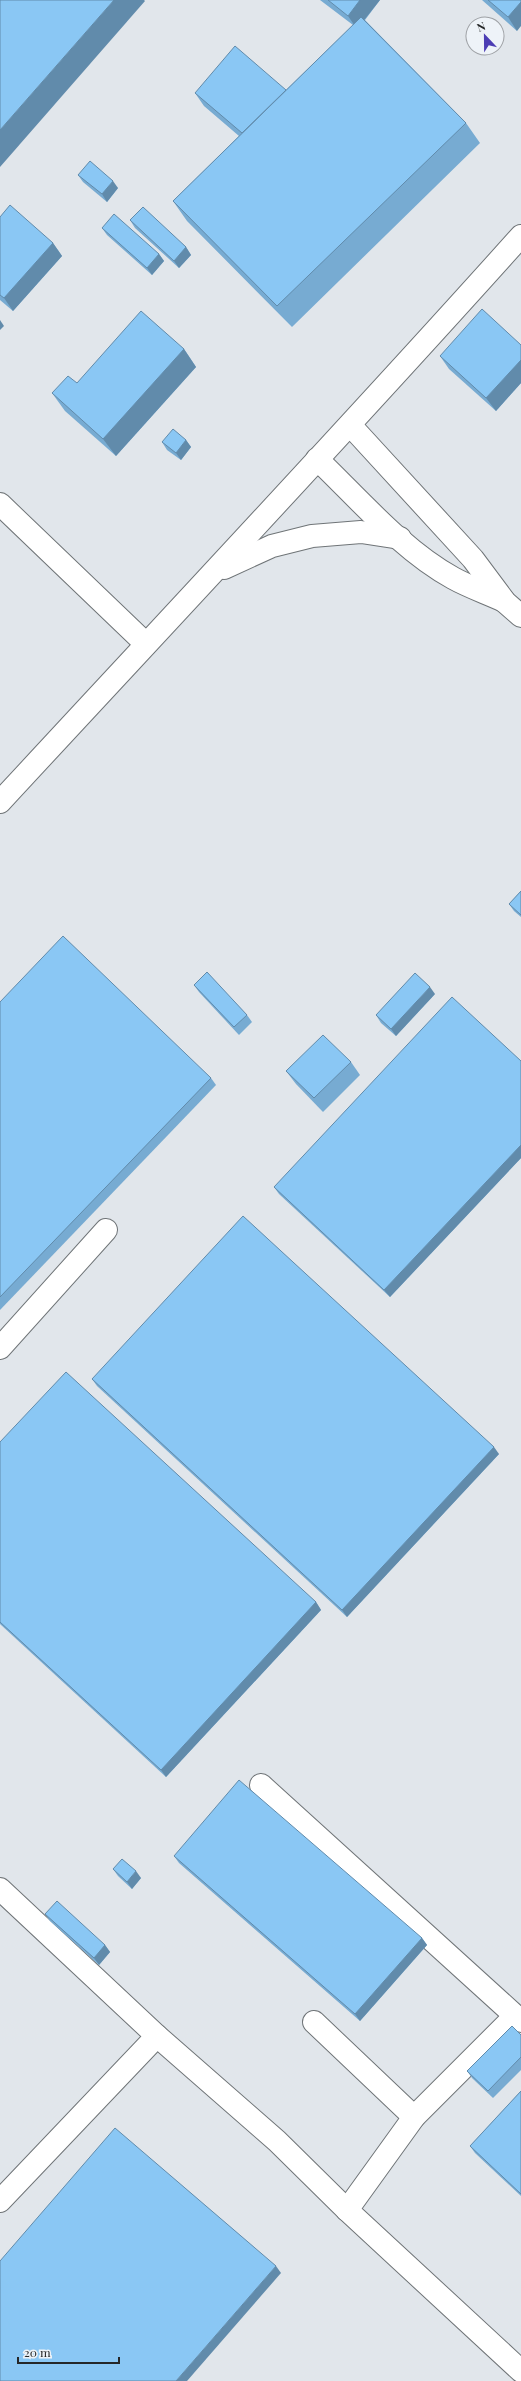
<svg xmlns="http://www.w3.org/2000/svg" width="521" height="2381" font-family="'Playfair Display',serif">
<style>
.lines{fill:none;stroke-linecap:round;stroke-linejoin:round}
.minor-casing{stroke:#6f7477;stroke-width:24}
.minor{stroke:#fff;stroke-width:22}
.wall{fill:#77abd2}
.shaded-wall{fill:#618bab}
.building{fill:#8ac7f4;stroke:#618bab}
</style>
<rect width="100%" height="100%" fill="#e1e6eb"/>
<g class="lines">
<defs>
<g id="minor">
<polyline points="351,426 473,559 505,602 521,616"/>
<path d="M317 459C358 498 403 551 453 578 469 587 487 593 504 601"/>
<polyline points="0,504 146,644"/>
<polyline points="224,568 272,546 312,536 361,532 400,538"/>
<path d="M0 802C174 614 350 427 521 236"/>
<polyline points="0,1348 106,1230"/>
<polyline points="261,1785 521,2021"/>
<polyline points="0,1889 157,2036 277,2141 347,2210 521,2371"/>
<polyline points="314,2022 414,2117"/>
<polyline points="0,2201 157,2036"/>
<polyline points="347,2210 414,2117 514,2017"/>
</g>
</defs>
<!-- minor casing -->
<use href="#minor" class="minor-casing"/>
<!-- minor -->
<use href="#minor" class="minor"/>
</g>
<!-- wall -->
<g class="wall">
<polygon points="320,0 380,0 365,20 466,123 480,143 292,327 187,221 173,201 239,136 204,106 195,93 286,90 353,25"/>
<polygon points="482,0 521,0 517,31"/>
<polygon points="78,175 118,188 107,202 83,182"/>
<polygon points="0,217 53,243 62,256 13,311 0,300"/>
<polygon points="130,220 186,247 191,255 179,268 135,228"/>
<polygon points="102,228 159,254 164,261 152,275 107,235"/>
<polygon points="521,345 521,383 496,411 449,369 440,356"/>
<polygon points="184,349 196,367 116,456 65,411 52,393 77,383"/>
<polygon points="186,440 191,447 181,460 167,450 162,442"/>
<polygon points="521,891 521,917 514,911 509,904"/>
<polygon points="194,985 247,1015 252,1022 239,1035 199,992"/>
<polygon points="435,994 396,1036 381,1023 376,1015"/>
<polygon points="0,1002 211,1078 216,1085 0,1310"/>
<polygon points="521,1061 521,1158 390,1297 279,1194 274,1187"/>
<polygon points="351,1062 360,1075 323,1112 296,1084 286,1071"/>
<polygon points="92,1379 499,1454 347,1617 97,1386"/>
<polygon points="0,1442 316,1602 321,1610 166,1777 0,1624"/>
<polygon points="174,1856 422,1938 427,1945 360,2021 179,1863"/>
<polygon points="113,1869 141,1878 132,1889 118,1876"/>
<polygon points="45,1914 105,1945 110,1952 99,1965 50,1921"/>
<polygon points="521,2035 521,2070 493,2098 472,2078 467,2071"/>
<polygon points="521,2091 521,2196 475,2153 470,2146"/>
</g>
<!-- shaded-wall -->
<g class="shaded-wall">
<polygon points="114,0 144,0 145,1 0,167 0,130"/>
<polygon points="360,0 380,0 357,29 348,16"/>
<polygon points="521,2 521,26 517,31 508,17"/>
<polygon points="113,181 118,188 107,202 102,194"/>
<polygon points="53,243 62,256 13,311 4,298"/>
<polygon points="186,247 191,255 179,268 174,261"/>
<polygon points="159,254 164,261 152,275 147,268"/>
<polygon points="0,320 4,326 0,330"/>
<polygon points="184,349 196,367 116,456 103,439"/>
<polygon points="521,360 521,383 496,411 486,398"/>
<polygon points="186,440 191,447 181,460 176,453"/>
<polygon points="430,987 435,994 396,1036 391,1029"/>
<polygon points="521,1145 521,1158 390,1297 384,1290"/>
<polygon points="494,1447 499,1454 347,1617 342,1610"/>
<polygon points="316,1602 321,1610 166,1777 161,1770"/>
<polygon points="136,1871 141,1878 132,1889 127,1882"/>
<polygon points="422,1938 427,1945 360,2021 355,2014"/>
<polygon points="105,1945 110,1952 99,1965 94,1958"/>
<polygon points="276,2266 281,2273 187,2381 176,2381"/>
</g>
<!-- building -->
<g class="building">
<polygon points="0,0 114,0 0,130"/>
<polygon points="328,0 360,0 348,16"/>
<polygon points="488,0 521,0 521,2 508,17"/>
<polygon points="361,17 466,123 277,306 173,201"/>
<polygon points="235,46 286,90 242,133 195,93"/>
<polygon points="90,161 113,181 102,194 78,175"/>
<polygon points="10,205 53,243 4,298 0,295 0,217"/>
<polygon points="143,207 186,247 174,261 130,220"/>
<polygon points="114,214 159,254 147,268 102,228"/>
<polygon points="482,309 521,345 521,360 486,398 440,356"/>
<polygon points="141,311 184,349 103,439 52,393 68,376 77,383"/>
<polygon points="173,429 186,440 176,453 162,442"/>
<polygon points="521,891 521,915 509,904"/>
<polygon points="63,936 211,1078 0,1297 0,1002"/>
<polygon points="207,972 247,1015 234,1027 194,985"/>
<polygon points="415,973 430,987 391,1029 376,1015"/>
<polygon points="452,997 521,1061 521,1145 384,1290 274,1187"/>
<polygon points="323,1035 351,1062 314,1098 286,1071"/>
<polygon points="243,1216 494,1447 342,1610 92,1379"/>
<polygon points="66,1372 316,1602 161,1770 0,1622 0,1442"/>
<polygon points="239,1780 422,1938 355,2014 174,1856"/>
<polygon points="122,1859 136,1871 127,1882 113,1869"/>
<polygon points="57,1901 105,1945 94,1958 45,1914"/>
<polygon points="512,2026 521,2035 521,2057 488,2091 467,2071"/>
<polygon points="521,2091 521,2194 470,2146"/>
<polygon points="115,2128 276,2266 176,2381 0,2381 0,2261"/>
</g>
<!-- north arrow -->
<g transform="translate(485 36) rotate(338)"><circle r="19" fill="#eef3f8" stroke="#9ea1a5"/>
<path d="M0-3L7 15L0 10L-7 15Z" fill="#4c3db4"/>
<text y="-6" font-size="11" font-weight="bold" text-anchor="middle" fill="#252728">N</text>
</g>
<!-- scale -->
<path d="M18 2357v6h101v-6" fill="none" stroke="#252728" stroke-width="2"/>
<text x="24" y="2357" font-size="12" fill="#252728" stroke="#eef3f8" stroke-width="3" paint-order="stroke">20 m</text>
</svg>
